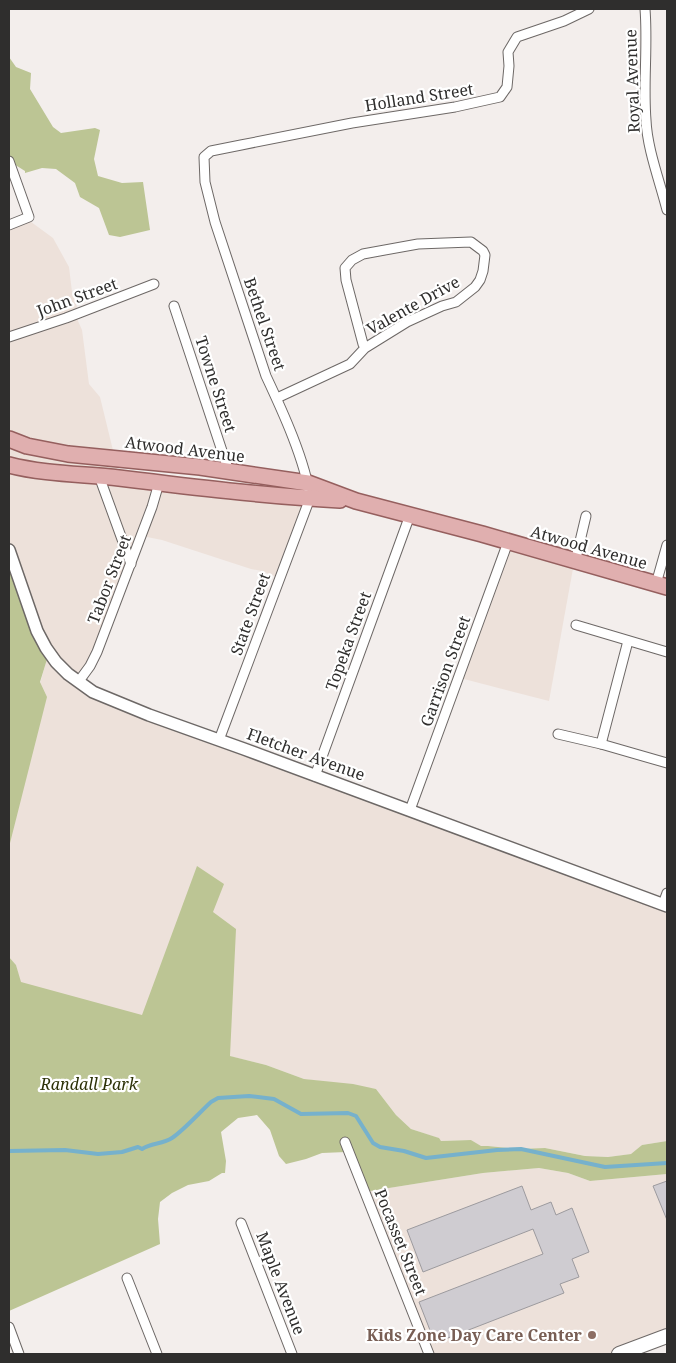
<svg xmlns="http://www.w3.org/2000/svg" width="676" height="1363" font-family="'Noto Serif',serif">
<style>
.built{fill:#ede1da}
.green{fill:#bcc594}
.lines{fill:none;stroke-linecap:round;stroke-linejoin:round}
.stream{stroke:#76b1cc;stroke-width:4}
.building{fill:#cfccd1;stroke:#9c9a9e}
.minor-casing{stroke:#6d6866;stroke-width:11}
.tertiary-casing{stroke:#6d6866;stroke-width:14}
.secondary-casing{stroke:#6d6866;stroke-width:16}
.primary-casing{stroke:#955f5e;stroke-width:18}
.minor{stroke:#fff;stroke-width:9}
.tertiary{stroke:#fff;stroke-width:11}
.secondary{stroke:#fff;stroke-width:14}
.primary{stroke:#e0afaf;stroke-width:15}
.education-dot{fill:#8d6e63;stroke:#fff;stroke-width:2}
.labels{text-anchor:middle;stroke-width:4.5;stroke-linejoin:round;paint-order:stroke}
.street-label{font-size:16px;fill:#2f2e2d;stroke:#fff}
.park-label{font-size:16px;font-style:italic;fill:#2c3107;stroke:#fff}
.education-label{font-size:16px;font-weight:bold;fill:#785e54;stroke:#fff;text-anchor:end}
</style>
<rect width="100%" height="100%" fill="#f3eeec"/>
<!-- built -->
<g class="built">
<polygon points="27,219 53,238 69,267 72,292 77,307 74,312 82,330 89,384 100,397 119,475 306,500 276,577 262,571 251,569 162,540 142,536 81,684 667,907 667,1141 642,1145 632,1154 608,1157 585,1156 545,1148 518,1149 487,1146 480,1146 471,1140 441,1141 438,1138 411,1129 396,1115 376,1089 304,1079 266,1065 225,1055 143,1022 23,1016 20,981 16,965 9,957 9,801 17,766 48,655 9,554 9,225"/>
<polygon points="507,543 574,563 549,701 460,678"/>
<polygon points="539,1168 568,1173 590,1181 667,1174 667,1337 621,1354 428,1354 364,1192 483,1173"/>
</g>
<!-- green -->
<g class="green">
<polygon points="9,57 16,67 31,73 30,89 53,127 61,133 95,128 100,130 94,159 98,176 122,183 143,182 150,230 120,237 109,235 99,208 80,197 75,183 56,169 42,168 25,173 25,171 9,161"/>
<polygon points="9,554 48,656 40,682 47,697 9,847"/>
<polygon points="197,866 224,884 213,912 236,929 230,1056 266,1065 304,1079 353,1084 376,1089 396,1115 411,1129 439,1138 441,1141 471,1140 481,1146 488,1146 518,1149 545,1148 585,1156 608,1157 631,1154 642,1145 667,1141 667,1174 590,1181 568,1173 539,1168 483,1173 364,1192 346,1152 322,1153 306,1159 286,1164 279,1156 270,1130 257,1115 238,1118 221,1132 226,1161 225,1173 222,1173 209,1181 188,1185 172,1193 160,1202 158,1219 160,1244 9,1311 9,957 16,965 21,982 142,1015"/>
</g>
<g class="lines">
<!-- stream -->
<path class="stream" d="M9 1151 65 1150 98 1154 122 1152 138 1147 142 1149C151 1143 163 1144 172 1138 184 1130 200 1112 211 1102L218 1098 249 1096 274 1099 301 1114 348 1113 356 1116 373 1143 380 1147 404 1151 426 1158 497 1150 521 1149 605 1167 667 1163"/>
</g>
<!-- building -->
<g class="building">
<polygon points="667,1181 667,1220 653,1186"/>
<polygon points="522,1186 531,1210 551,1202 556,1215 572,1208 589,1252 572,1259 579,1277 560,1284 564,1293 435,1343 419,1302 543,1254 533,1229 423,1272 407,1230"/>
</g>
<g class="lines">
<defs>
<g id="minor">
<path d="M645 9C648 46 643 83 646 120 647 148 660 182 667 210"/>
<polyline points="9,161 29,217 9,225"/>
<polyline points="174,306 229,472"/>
<polyline points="9,337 66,318 154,284"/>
<polyline points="277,398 350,364 365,348 407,322 442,306 456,302 475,287 480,280 483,271 485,255 483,251 471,242 418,244 363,254 352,260 345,268 346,280 363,344 365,348"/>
<polyline points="99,476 131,564"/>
<polyline points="575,562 586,516"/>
<polyline points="656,584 667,545"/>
<polyline points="576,625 667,652"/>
<polyline points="79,681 90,666 97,652 152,507 159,483"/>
<polyline points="558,734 601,744 667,763"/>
<path d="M219 740 310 498C306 462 282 410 266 376L215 222 205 182 204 157 211 151 241 145 352 123 455 107 500 97 507 87 509 66 508 52 517 37 564 21 589 9"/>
<polyline points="601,744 628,641"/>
<polyline points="315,776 410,515"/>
<polyline points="410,810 508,542"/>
<polyline points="663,904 667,893"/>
<polyline points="345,1142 429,1354"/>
<polyline points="241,1223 292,1354"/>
<polyline points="127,1278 157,1354"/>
<polyline points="9,1327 19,1354"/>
</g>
<polyline id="tertiary" points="9,550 37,631 46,648 56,662 68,674 93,692 149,715 244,749 667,906"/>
<polyline id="secondary" points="619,1354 667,1336"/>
<g id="primary">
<polyline points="9,439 27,446 68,454 200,467 308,483 356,501 482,534 667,587"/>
<path d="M9 465C44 474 82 474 119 478 192 487 266 496 340 500"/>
</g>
</defs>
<!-- minor casing -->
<use href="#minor" class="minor-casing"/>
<!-- tertiary casing -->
<use href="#tertiary" class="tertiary-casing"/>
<!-- secondary casing -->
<use href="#secondary" class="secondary-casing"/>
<!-- primary casing -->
<use href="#primary" class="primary-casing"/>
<!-- minor -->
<use href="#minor" class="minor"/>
<!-- tertiary -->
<use href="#tertiary" class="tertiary"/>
<!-- secondary -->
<use href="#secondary" class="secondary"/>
<!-- primary -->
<use href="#primary" class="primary"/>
</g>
<!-- markers -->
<circle class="education-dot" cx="592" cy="1335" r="5"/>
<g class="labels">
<!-- street labels -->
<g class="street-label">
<text transform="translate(632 81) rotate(-92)" y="6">Royal Avenue</text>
<text transform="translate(419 97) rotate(-9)" y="6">Holland Street</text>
<text transform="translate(77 297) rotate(-20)" y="6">John Street</text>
<text transform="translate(413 305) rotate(-29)" y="6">Valente Drive</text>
<text transform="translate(265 324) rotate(71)" y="6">Bethel Street</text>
<text transform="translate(216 384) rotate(72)" y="6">Towne Street</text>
<text transform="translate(185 449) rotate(7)" y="6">Atwood Avenue</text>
<text transform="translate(589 547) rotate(16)" y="6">Atwood Avenue</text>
<text transform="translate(109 579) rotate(-69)" y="6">Tabor Street</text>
<text transform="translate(250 614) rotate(-70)" y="6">State Street</text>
<text transform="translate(348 641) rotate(-70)" y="6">Topeka Street</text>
<text transform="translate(445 671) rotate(-70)" y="6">Garrison Street</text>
<text transform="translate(306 754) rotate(20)" y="6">Fletcher Avenue</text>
<text transform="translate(401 1242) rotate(68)" y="6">Pocasset Street</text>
<text transform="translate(281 1283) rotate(69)" y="6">Maple Avenue</text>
</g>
<!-- park labels -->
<g class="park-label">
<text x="89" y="1090">Randall Park</text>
</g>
<!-- education labels -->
<g class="education-label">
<text x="582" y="1341">Kids Zone Day Care Center</text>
</g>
</g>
<!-- border -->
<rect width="676" height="1363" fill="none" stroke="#2f2e2d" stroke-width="20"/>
</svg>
